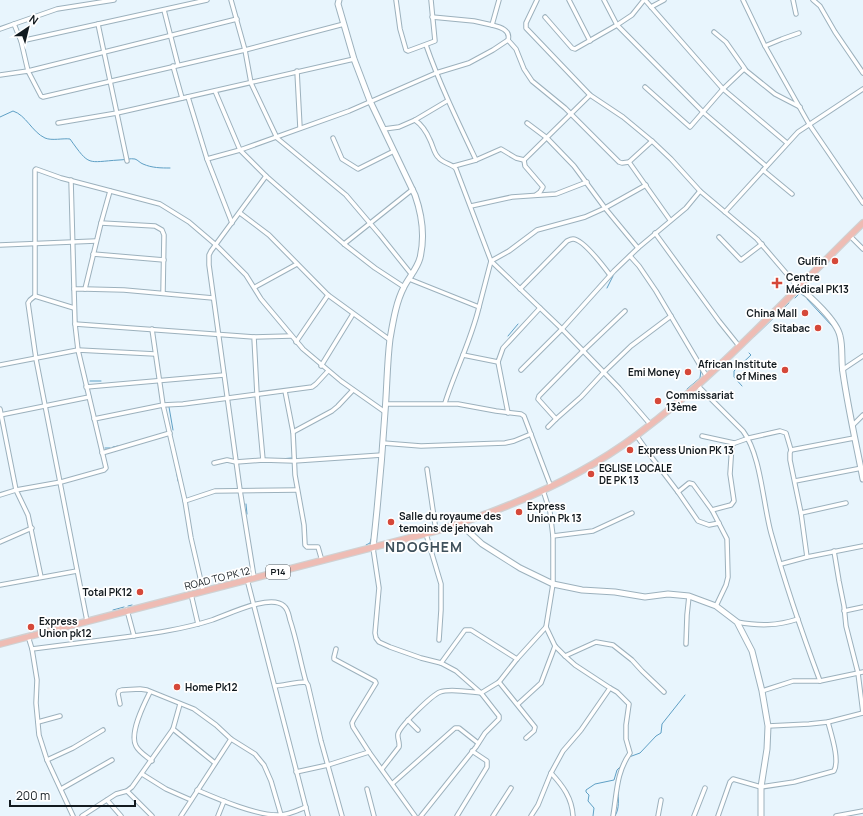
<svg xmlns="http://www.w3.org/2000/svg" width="863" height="816" font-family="Manrope,sans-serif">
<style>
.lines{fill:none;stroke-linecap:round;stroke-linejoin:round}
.stream{stroke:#5fa0c5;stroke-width:1}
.street-casing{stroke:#9cb1bd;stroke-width:5.5}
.secondary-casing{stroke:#9cb1bd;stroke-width:7}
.primary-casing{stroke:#d0d1d2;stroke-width:8}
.street{stroke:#fff;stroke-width:3.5}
.secondary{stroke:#fff;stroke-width:5}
.primary{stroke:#eebcb4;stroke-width:5.5}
.poi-dot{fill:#d54839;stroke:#fff;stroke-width:1.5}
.labels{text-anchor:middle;stroke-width:3.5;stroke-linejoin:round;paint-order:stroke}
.shield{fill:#fff;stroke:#595f62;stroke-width:1}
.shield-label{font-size:9px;font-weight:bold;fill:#121a1f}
.poi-label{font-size:10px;font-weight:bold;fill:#121a1f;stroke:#fff;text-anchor:start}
.street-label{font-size:10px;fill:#121a1f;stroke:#fff}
.district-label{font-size:14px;font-weight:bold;letter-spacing:1px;fill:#3f515c;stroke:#fff}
</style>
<rect width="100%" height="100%" fill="#e8f5fd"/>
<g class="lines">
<!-- stream -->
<g class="stream">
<path d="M0 117 13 111C26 115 32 132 45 138 52 141 63 138 70 139 90 167 87 162 119 160 124 160 131 158 135 159 138 160 140 163 143 164 152 168 161 168 170 168"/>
<polyline points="796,283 804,275"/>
<polyline points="607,288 613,276"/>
<polyline points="795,298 800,293 804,296"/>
<polyline points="807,299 832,326"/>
<polyline points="508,336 518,324"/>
<polyline points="754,337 789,303"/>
<polyline points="90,381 101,381"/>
<polyline points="742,386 734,377 734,371 751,355 749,353"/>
<polyline points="687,389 700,378 701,370"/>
<polyline points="169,407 173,430"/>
<polyline points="113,447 118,446"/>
<polyline points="105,448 110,448"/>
<polyline points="279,459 292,458"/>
<polyline points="176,468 178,481"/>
<polyline points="246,504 247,514"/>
<polyline points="366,545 370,543 371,539"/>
<polyline points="128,606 132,605"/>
<polyline points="113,610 124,607"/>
<polyline points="629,757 640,753 656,736 661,733 662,724 685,695"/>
<polyline points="593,816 594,808 588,801 589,795 586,792 586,790 595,784 614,780 617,770 622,765"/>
<path d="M615 816C620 808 618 799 618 790"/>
</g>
<defs>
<g id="street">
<polyline points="231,0 245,50 251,83 277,138 346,195 380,235 412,275"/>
<polyline points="396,0 400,29 406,50 408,51 435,41 431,0"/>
<polyline points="537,0 526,23 526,28 590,95 623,117 652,141 671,159 700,191 757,239 798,287"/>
<polyline points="569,0 590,41"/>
<polyline points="604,0 617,25 704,113 766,166"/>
<polyline points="645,0 723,89 787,143"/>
<polyline points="743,0 765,46 809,124 863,203"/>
<polyline points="793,0 796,14"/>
<polyline points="813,0 820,6 835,32 863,73"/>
<polyline points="651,7 664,0"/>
<polyline points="164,10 178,65"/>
<polyline points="432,17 474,21 492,25 499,0"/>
<polyline points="545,17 572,48 575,49 617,25 632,15 644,0"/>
<polyline points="14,24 57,9 114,0"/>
<polyline points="98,24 127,161"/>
<polyline points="0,29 14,24 21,41 28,71 237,19"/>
<polyline points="714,32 726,42 745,69"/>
<polyline points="508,40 516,49 524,69 532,81 565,108 619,162 622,163 629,162 652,141"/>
<polyline points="21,41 207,0"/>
<path d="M426 45C440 85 458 122 476 160"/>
<polyline points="765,46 782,39 799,33"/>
<polyline points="173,66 182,98"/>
<polyline points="297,71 300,128"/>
<polyline points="0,75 28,71 41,96 43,97 245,50 344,24"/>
<polyline points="645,87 690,127 723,89 744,69 775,94 800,107"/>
<polyline points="215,91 240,150 266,176 344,244 375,268 404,287"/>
<polyline points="188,97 207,159 232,223"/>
<polyline points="415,120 447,101"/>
<polyline points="58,123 117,113 354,59"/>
<polyline points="527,123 547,138 574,166 605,208 638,248 686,208 700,191"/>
<path d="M384 129 399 127 415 120C422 125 427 133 430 140 433 146 434 153 438 157 443 164 452 163 456 169L491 261 562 329 619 388 650 424"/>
<polyline points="333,138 342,159 358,169 394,151"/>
<path d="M207 159 240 150 349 111 436 73 469 63 493 50 508 40C511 30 500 27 492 25"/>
<polyline points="524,160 590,95"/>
<polyline points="524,160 525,166 543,187 540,192 536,195"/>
<polyline points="629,162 670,220"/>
<polyline points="454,166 476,160 501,149 516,158 524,160"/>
<polyline points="763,170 792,194"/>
<polyline points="71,180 74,289"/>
<polyline points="471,206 512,197 556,194 587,182"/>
<polyline points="725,212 798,132 863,89"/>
<polyline points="240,213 269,235 328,295 390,340"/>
<polyline points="101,223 155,226 162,230 164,235 163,293"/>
<polyline points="655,233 719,321 739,346"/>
<polyline points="850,236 863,249"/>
<polyline points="719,237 741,260 762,244"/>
<polyline points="344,244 413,189"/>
<polyline points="0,245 96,241"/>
<polyline points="93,254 164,260"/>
<polyline points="630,256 639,266 656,291 707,377"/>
<path d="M409 279 479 307C471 341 455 371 445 403"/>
<polyline points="255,287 297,264"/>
<polyline points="85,289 124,290 213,298"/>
<path d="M520 289 567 241C569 240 571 239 573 239 583 239 604 267 610 275"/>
<polyline points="35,296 74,308"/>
<polyline points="479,307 491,261 509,251 537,230 585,217 605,208 646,185"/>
<polyline points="75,324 254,337 257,394 263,460"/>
<polyline points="152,329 163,405 185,501 215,491 297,490"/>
<polyline points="254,337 291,336"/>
<polyline points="296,342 328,295"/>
<polyline points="463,355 498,362 503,348 540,308"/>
<polyline points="498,362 508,413"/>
<polyline points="0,365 78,350 155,354"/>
<polyline points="321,366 353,314"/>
<polyline points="521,370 562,329 614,271 638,248"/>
<polyline points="842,370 863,356"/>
<path d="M698 386 743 431C761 455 763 504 771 533 785 583 802 633 820 681"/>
<polyline points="86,387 224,375"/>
<polyline points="285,391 293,432 295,475 304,525 305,545 307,547 318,547 322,561"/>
<polyline points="386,404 458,404 496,411 521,414 524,416 551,487"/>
<polyline points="0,409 16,490 0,495"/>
<polyline points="0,415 89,397"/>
<polyline points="94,419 163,405 183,404 312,387 316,384 328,371"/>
<polyline points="556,419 581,397 604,372 631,346 671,316"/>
<polyline points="852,426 863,415"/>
<polyline points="548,427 556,419 538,399 539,396 583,351 625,311"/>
<polyline points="293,432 332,411 338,406 353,390"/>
<polyline points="636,435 653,459 678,492 698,521 709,525 719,523"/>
<polyline points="702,436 734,443"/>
<polyline points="383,443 421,446 505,443 514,441 531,434"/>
<polyline points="791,450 854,438"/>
<polyline points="102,453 170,433"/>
<polyline points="214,463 227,460 236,462 263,460 294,461 382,455"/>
<polyline points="427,469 436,531"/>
<polyline points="795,481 862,468"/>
<polyline points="678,492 689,483 693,484 712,510 727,539 728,577 726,585 716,606"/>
<polyline points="185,501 191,538 203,590"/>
<polyline points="712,510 731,505 734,501 730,474 732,444 749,438 780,431 786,433 791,450 790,453 790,460 801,513 807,557"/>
<polyline points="801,513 846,503"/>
<polyline points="426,534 441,584 441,610 439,640"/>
<polyline points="553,536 593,531 632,513"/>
<polyline points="0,542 32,528"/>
<polyline points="373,548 379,588 375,633 376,638 379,642 390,647 421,658 441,663 465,630 471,630 517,659"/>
<polyline points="834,551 839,581 844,606 846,626 858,673 863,713"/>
<polyline points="781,564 807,557 863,546"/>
<polyline points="41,577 28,515 16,490 61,482 104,470 106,468 78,350 75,324 74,289 85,289 101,223 110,191"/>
<polyline points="254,577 240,490 209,265 209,255 211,251 266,176"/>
<polyline points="247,579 308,816"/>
<polyline points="0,585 77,571"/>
<polyline points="191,594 198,624"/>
<polyline points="127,610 134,636"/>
<polyline points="844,611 863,607"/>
<polyline points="87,621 36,359 28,303 30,300 35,296 35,170 36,169 61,178 160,204 189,222 216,245 246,275 261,299 303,349 341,381 385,412"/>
<path d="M737 622C759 626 777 626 798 619"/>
<path d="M28 636 32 649C63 645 94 641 126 637 155 633 184 629 212 620 227 615 271 593 284 606 288 609 289 616 290 620 297 641 300 661 306 682"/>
<polyline points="686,644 687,615 689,596"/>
<polyline points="32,649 37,680 36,703 39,735 47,760 73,816"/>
<polyline points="336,649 334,657 334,659 375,681 376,683 354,719 352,723 353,727 369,752 415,816"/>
<polyline points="565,656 596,642 613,645 632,660 642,671 664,692"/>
<polyline points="499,682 535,727 534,731 526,738"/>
<path d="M275 686C285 685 297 682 306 682L308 685 321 741 342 816"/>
<path d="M610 688 617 692 629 704 626 725V739L630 753C616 773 617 793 613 816"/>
<polyline points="762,691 793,681 820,681 863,672"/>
<path d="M150 692C144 704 129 733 136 746 139 752 146 756 152 761"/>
<polyline points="120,704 118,694 119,691 122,690 140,689 147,690 194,709 216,725 231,739 255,754 264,765 271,781 281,815"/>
<polyline points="518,704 541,683 555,646"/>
<polyline points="408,720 418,730"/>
<polyline points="38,722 60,716"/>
<polyline points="768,726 809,724 828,722 863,713"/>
<polyline points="173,729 215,763"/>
<polyline points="47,760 73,748 103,730"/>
<path d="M382 769 399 747C400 742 397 738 398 734 400 726 432 695 440 692 450 688 470 692 481 693L456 671 441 663"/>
<polyline points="296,772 328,765 369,752"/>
<path d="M551 773C563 786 572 798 573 816"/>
<polyline points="142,774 166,789 191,800"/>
<polyline points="393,783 455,728 459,728 478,743"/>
<polyline points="61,789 112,760"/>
<polyline points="367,789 374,816"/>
<path d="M197 790C218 799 257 816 280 815 289 815 298 810 306 807"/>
<polyline points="127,791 152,816"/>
<polyline points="107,800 121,816"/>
<polyline points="82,816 116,794 127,791 132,787 173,729 180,704"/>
<polyline points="181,816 231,739"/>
<polyline points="218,816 224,801"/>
<polyline points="421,816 476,747 485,733 499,719 499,716 481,693 499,682 517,659 546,627"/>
<polyline points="457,816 487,767 487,761 472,751"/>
<polyline points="493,816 511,788"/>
<polyline points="531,816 538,805 551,773 563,751 581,730 610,688 575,665 565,656 555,646 546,627 553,584 553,536 550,512 543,490"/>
<polyline points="658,816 661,800"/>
<polyline points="694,816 705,788"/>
<path d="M718 816 730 782 733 779 761 787 794 782 834 771C840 760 831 734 828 722"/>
<polyline points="836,816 863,811"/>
</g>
<g id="secondary">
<path d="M339 0 338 4 354 59 370 101 415 195C422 215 425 237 420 258 417 269 409 277 404 287 396 302 393 322 390 339 387 363 387 388 385 412 382 458 378 503 373 548"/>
<path d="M798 287C810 296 837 321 840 336 843 347 841 361 843 373 848 408 856 443 863 479"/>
<polyline points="464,522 469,532 482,544 520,568 553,584 582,590 615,592 645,597 668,594 689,596 716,606 737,622 752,651 762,691 768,726 767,749 761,787 761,816"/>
</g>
<path id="primary" d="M0 644 436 531C507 509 577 480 637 435 720 373 789 295 863 223"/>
</defs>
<!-- street casing -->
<use href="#street" class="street-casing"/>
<!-- secondary casing -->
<use href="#secondary" class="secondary-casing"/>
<!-- primary casing -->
<use href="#primary" class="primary-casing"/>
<!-- street -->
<use href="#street" class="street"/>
<!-- secondary -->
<use href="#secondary" class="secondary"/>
<!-- primary -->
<use href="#primary" class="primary"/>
</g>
<!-- markers -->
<g class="poi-dot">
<circle cx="835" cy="261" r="4"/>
<path d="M775 277h4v4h4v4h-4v4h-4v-4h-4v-4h4z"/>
<circle cx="805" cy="313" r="4"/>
<circle cx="818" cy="328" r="4"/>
<circle cx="785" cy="370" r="4"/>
<circle cx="688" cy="372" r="4"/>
<circle cx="658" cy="401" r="4"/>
<circle cx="630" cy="450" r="4"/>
<circle cx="591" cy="474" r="4"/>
<circle cx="519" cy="512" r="4"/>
<circle cx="391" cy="522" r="4"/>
<circle cx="140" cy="592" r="4"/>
<circle cx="31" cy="627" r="4"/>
<circle cx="177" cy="687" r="4"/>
</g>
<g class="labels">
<!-- shield labels -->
<rect class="shield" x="266" y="565" width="24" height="14" rx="3"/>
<g class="shield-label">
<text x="278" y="575">P14</text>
</g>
<!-- poi labels -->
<g class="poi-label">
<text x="827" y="265" text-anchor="end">Gulfin</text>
<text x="786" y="281">Centre<tspan x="786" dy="12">Médical PK13</tspan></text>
<text x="797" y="317" text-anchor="end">China Mall</text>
<text x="810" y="332" text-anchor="end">Sitabac</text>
<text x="777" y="368" text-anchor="end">African Institute<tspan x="777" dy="12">of Mines</tspan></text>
<text x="680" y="376" text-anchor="end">Emi Money</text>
<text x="666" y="399">Commissariat<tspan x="666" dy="12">13ème</tspan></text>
<text x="638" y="454">Express Union PK 13</text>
<text x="599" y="472">EGLISE LOCALE<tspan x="599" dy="12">DE PK 13</tspan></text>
<text x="527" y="510">Express<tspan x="527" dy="12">Union Pk 13</tspan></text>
<text x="399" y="520">Salle du royaume des<tspan x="399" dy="12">temoins de jehovah</tspan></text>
<text x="132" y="596" text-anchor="end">Total PK12</text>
<text x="39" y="625">Express<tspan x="39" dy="12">Union pk12</tspan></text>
<text x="185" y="691">Home Pk12</text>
</g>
<!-- street labels -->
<g class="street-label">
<text transform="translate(217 578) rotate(-14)" y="4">ROAD TO PK 12</text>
</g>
<!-- district labels -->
<g class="district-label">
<text x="424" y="552">NDOGHEM</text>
</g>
</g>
<!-- north arrow -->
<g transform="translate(28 28) rotate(35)" stroke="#ffffff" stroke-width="3" paint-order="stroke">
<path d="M0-3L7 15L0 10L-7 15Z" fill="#121a1f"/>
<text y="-6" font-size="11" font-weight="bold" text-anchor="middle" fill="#121a1f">N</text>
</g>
<!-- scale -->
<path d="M10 800v6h125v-6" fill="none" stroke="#121a1f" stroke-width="2"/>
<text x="16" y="800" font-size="12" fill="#121a1f" stroke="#ffffff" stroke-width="3" paint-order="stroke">200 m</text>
</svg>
